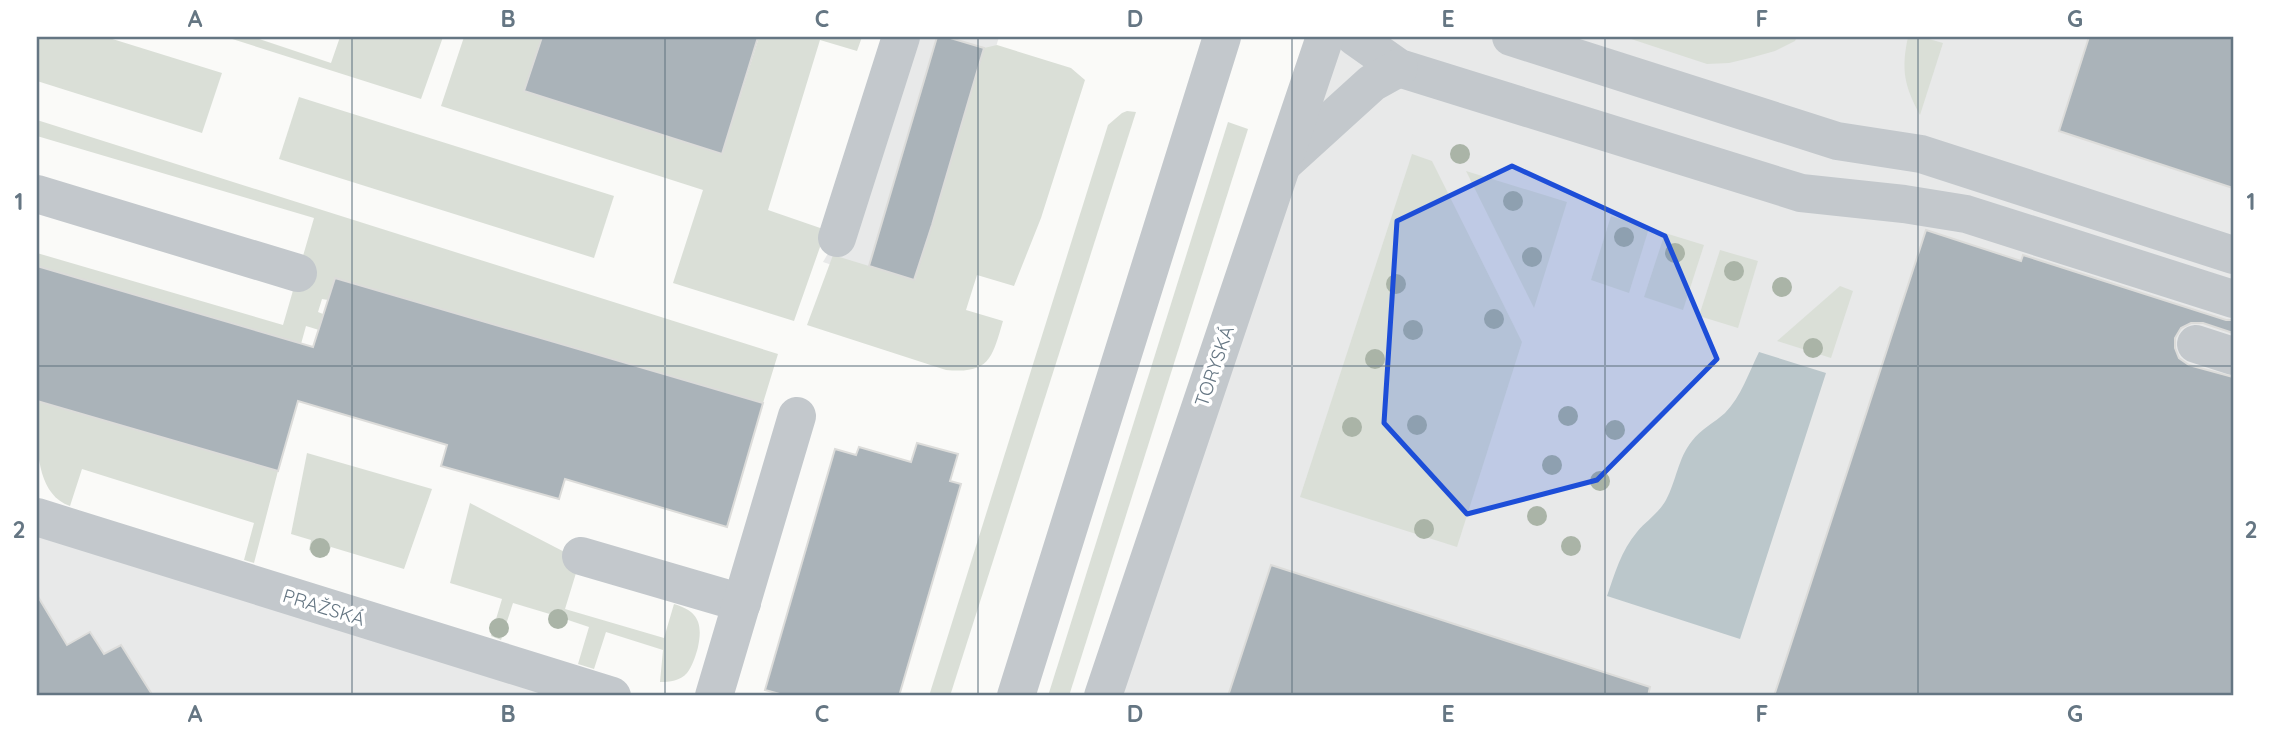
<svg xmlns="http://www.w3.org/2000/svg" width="2270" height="733" font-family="Quicksand,sans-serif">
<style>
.built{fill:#e8e9e9}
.green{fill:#dadfd7}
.water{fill:#bbc7cb}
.building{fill:#aab3b9;stroke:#dcdcda;stroke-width:2}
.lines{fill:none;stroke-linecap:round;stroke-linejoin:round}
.minor{stroke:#c3c8cc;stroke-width:38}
.tree{fill:#aab4a7}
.marked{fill:#1d4ed8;fill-opacity:0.2;stroke:#1d4ed8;stroke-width:5;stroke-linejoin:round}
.grid{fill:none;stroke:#657683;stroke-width:2;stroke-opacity:0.55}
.labels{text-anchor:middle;stroke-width:7;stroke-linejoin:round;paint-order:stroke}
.street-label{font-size:19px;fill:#657683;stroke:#fff}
.neatline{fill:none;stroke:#657683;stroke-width:2.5}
.grid-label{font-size:23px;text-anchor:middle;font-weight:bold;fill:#657683}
</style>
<rect width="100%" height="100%" fill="#fafaf8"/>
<!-- built -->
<g class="built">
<polygon points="901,37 999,37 919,294 823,262 837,238"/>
<polygon points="1325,37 2233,37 2233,696 1103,696"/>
<polygon points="37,517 612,696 37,696"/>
</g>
<!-- green -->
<g class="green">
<polygon points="37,37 106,37 222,73 202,133 37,81"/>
<polygon points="226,37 253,37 331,63 340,37 443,37 421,99"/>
<polygon points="464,37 553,37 550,46 525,91 722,154 759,37 862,37 857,51 820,40 768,210 826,230 794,321 673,283 703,190 441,106"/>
<polygon points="1625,37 1797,37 1795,41 1775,51 1750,58 1729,63 1707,64"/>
<path d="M1908 37H1922L1943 43 1920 115C1904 86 1901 69 1908 37Z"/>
<path d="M997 45 1071 68 1085 80 1041 218 1014 286 977 275 966 310 1003 321C992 358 990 374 946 370L807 325 833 255 915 280 984 48Z"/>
<polygon points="299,97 614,196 594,258 279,159"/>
<polygon points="1127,111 1136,112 950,696 929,696 1108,125 1122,113"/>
<polygon points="37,120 778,354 763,403 335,278 328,300 322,299 318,312 323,314 319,330 306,326 301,344 37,266 37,253 283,325 314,218 37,136"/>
<polygon points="1228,122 1248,129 1069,696 1048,696"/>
<polygon points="1412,154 1432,161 1522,342 1457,547 1300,497"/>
<polygon points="1466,171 1567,202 1534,308"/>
<polygon points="1611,216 1649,228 1629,293 1591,280"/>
<polygon points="1665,233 1704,245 1683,310 1644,297"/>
<polygon points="1720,250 1758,261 1738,328 1699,316"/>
<polygon points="1840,286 1853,291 1831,358 1777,341"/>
<path d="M37 401 278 471 254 563 244 560 254 523 82 469 70 506C32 493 37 433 37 401Z"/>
<polygon points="307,453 432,489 404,569 331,547 327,556 309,550 311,540 291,534"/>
<path d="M470 503 580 560 565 609 664 638 674 604C698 611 703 623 698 647 696 655 692 667 687 673 680 681 670 682 660 682L663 650 606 632 594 669 578 664 589 627 565 619 563 624 552 621 553 615 513 603 501 640 491 636 502 599 450 583Z"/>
</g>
<!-- water -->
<path class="water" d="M1759 352 1826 373 1740 639 1607 596C1615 573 1621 551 1637 532 1646 521 1658 514 1666 500 1676 482 1678 458 1692 441 1701 429 1714 423 1725 413 1741 397 1749 372 1759 352Z"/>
<!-- building -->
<g class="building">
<polygon points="542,37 758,37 722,154 524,91"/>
<polygon points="937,37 947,37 984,48 932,225 914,280 869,266"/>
<polygon points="2089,37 2233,37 2233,188 2059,131"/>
<polygon points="1926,230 2021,261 2023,255 2226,320 2233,320 2233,333 2203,323 2191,323 2181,328 2175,338 2175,348 2179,358 2189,365 2233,377 2233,696 1774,696"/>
<polygon points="37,266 313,347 335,278 763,403 727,527 565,479 559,499 441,466 447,445 298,401 278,471 37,401"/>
<polygon points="917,443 958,454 950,481 961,484 899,696 787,696 765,690 835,449 856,455 859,447 911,462"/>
<polygon points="1271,565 1650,687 1648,696 1228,696"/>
<polygon points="37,595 67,645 90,632 104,654 121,645 153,696 37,696"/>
</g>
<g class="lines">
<!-- minor -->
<g class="minor">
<polyline points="1355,37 1399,68 1801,193 1904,204 1966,214 2233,299"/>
<polyline points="1511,37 1837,141 1921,154 2233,255"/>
<polyline points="1285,162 1372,83 1399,68"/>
<polyline points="37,194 298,273"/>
<polyline points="837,238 901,37"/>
<polyline points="2196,344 2233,356"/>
<polyline points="37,517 612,696"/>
<polyline points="581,556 742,603"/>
<polyline points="714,696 797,416"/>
<polyline points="1016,696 1222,37"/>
<polyline points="1103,696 1325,37"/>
</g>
</g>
<!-- trees -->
<g class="tree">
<circle cx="1460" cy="154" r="10"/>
<circle cx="1513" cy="201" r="10"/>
<circle cx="1624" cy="237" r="10"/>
<circle cx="1675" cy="253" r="10"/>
<circle cx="1532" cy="257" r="10"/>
<circle cx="1734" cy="271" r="10"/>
<circle cx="1396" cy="284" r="10"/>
<circle cx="1782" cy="287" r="10"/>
<circle cx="1494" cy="319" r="10"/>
<circle cx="1413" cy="330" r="10"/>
<circle cx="1813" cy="348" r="10"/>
<circle cx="1375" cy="359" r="10"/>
<circle cx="1568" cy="416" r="10"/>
<circle cx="1417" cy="425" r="10"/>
<circle cx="1352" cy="427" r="10"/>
<circle cx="1615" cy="430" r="10"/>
<circle cx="1552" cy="465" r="10"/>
<circle cx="1600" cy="481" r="10"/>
<circle cx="1537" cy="516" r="10"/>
<circle cx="1424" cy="529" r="10"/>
<circle cx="1571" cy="546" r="10"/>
<circle cx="320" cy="548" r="10"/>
<circle cx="558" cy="619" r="10"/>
<circle cx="499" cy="628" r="10"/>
</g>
<!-- marked area -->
<path class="marked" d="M1512 166 1665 236 1717 359 1597 480 1467 514 1384 423 1397 221Z"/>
<!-- grid -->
<path class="grid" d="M352 37V696M665 37V696M978 37V696M1292 37V696M1605 37V696M1918 37V696M37 366H2233"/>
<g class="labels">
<!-- street labels -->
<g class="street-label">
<text transform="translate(1214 366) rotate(-71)" y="7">TORYSKÁ</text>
<text transform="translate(324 607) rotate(17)" y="7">PRAŽSKÁ</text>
</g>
</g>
<!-- border -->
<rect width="2270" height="733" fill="none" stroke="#ffffff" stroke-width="77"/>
<rect x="38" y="38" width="2194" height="656" class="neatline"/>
<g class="grid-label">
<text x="195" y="27">A</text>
<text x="508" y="27">B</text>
<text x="822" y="27">C</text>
<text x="1135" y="27">D</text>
<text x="1448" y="27">E</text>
<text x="1762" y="27">F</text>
<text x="2075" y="27">G</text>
<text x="19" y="210">1</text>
<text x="2251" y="210">1</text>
<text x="19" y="538">2</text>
<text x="2251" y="538">2</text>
<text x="195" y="722">A</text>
<text x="508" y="722">B</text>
<text x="822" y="722">C</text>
<text x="1135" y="722">D</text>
<text x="1448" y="722">E</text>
<text x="1762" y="722">F</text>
<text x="2075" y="722">G</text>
</g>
</svg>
